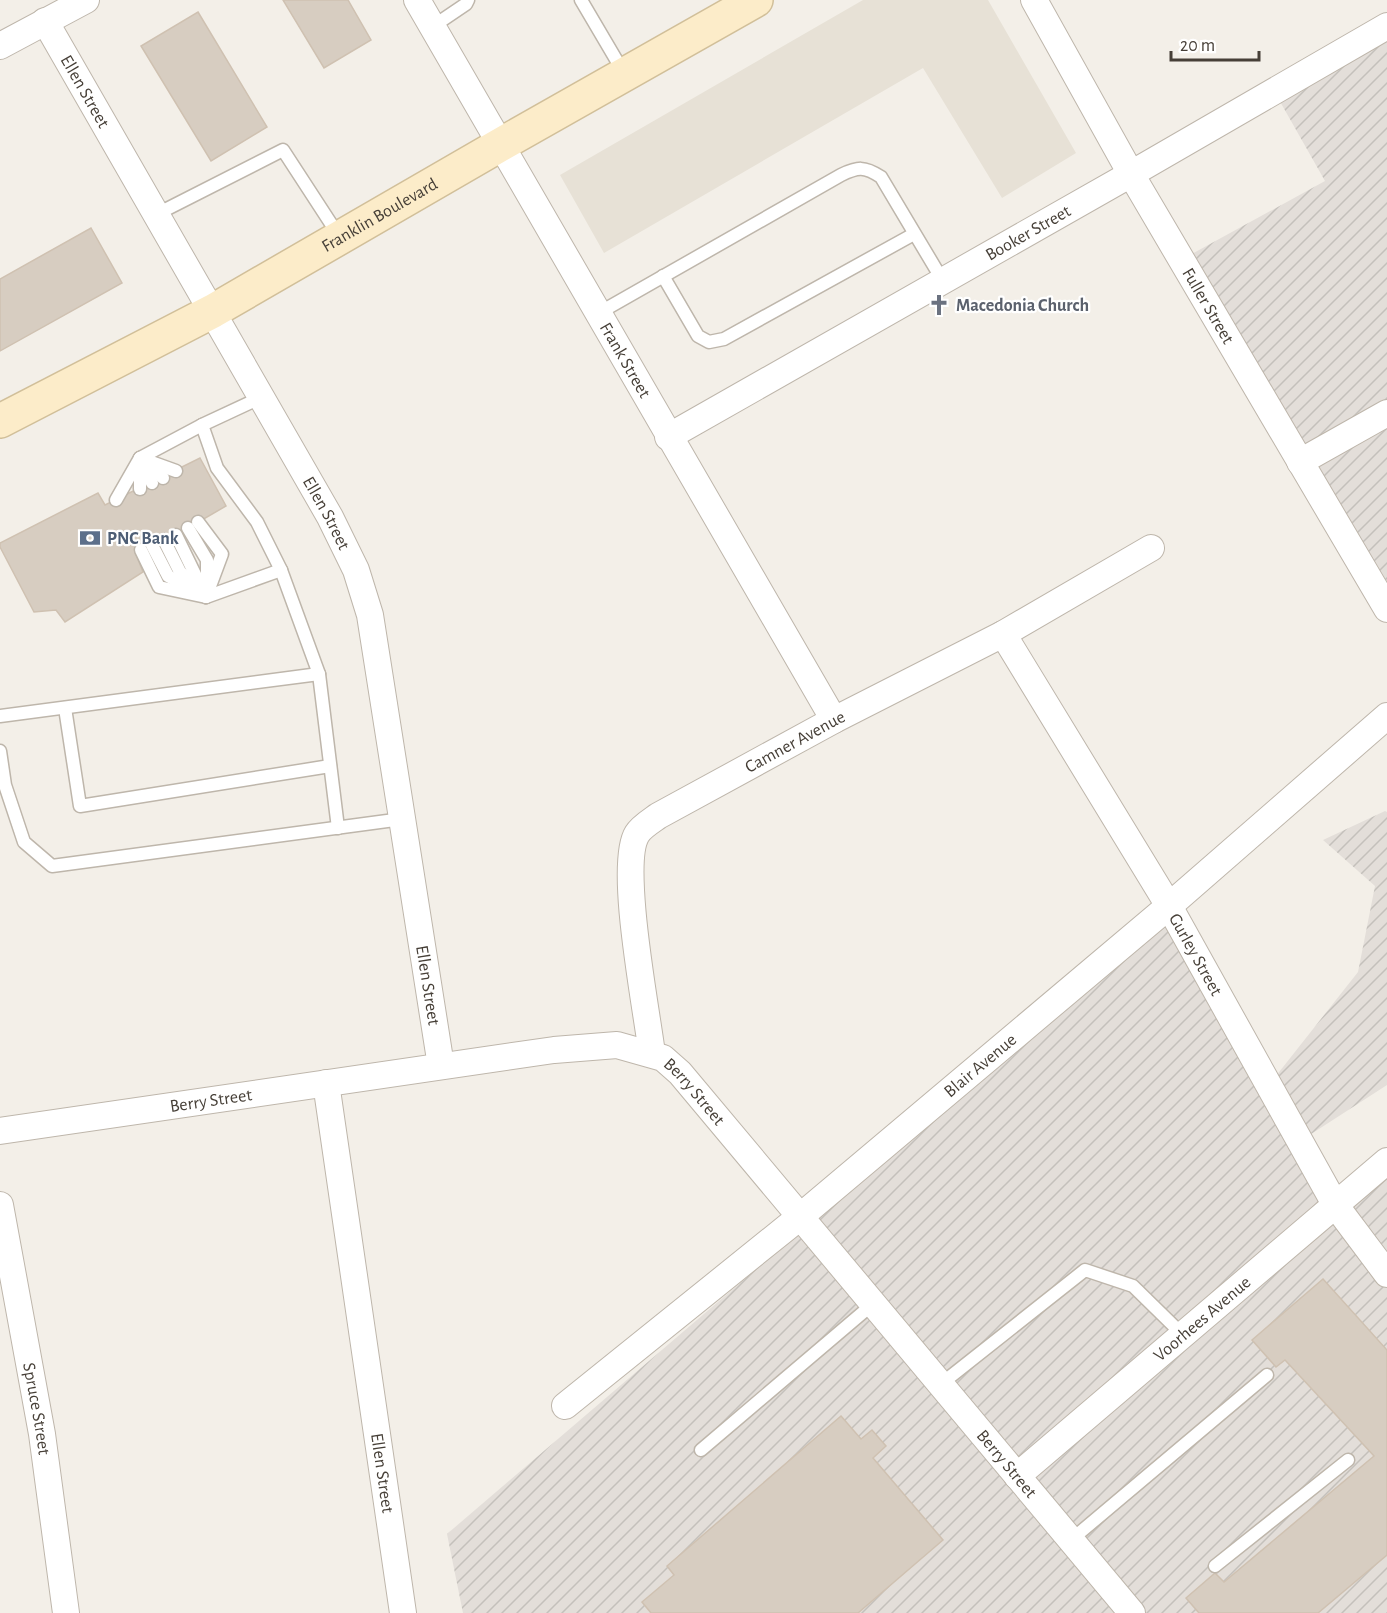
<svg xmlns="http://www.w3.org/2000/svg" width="1387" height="1613" font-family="'Alegreya Sans',sans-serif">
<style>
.residential{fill:#e7e1d6}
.industrial{fill:url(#industrial-furrows)}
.building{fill:#d7cdc1;stroke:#cfc1b1;stroke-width:1.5}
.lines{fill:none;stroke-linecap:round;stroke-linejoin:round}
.lane-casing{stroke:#beb6ab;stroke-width:15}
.street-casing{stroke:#beb6ab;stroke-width:28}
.secondary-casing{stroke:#d1bf99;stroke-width:36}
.lane{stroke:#fff;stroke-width:12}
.street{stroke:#fff;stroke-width:26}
.secondary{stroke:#fcecc9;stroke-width:33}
.labels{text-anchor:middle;stroke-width:4.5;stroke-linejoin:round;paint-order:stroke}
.street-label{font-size:18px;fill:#463f37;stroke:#fff}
.worship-label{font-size:18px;font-weight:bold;fill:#5b616d;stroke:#fff;text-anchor:start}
.service-label{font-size:18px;font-weight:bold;fill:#4e5e75;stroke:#fff;text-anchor:start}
</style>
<defs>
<pattern id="industrial-furrows" width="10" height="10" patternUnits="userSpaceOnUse" patternTransform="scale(1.5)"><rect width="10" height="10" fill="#e3ded9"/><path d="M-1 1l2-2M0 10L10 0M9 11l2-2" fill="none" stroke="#c4c0bb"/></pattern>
</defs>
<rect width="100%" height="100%" fill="#f3efe8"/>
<!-- residential -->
<polygon class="residential" points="863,0 988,0 1076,153 1002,198 923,68 604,253 560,175"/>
<!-- industrial -->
<g class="industrial">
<polygon points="1387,34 1387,605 1179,261 1325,181 1278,98"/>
<polygon points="1385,811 1387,812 1387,1085 1305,1138 1340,1197 1387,1158 1387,1613 463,1613 447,1534 1171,914 1272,1081 1358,972 1375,886 1323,840"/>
</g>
<!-- building -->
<g class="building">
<polygon points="283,0 348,0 371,40 324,68"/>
<polygon points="198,12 267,127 211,161 141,46"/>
<polygon points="91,228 122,283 0,351 0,279"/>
<polygon points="200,458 226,506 176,535 135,552 143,572 65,622 56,610 34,612 0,547 0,543 98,493 105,505"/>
<polygon points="1323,1279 1387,1350 1387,1555 1318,1613 1199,1613 1186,1598 1215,1573 1224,1582 1374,1456 1285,1360 1276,1367 1252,1340"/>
<polygon points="841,1416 861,1439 872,1430 886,1446 873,1458 943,1540 858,1613 651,1613 642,1602 674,1575 667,1566"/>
</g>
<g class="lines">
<defs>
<g id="lane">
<polyline points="581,0 624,73"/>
<polyline points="432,27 466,4 468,0"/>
<polyline points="157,214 283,150 339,236"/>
<polyline points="663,276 698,336 709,342 724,339 914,234"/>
<path d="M597 314 841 175C858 167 864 166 881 177L943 281"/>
<polyline points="262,397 202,425 217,468 257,522 281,570 319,674 338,828"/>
<polyline points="140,458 176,471"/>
<polyline points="140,462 140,489"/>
<polyline points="146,463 163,478"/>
<polyline points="152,483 140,458 202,425"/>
<polyline points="116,500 140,458"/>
<polyline points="198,522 222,554 206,597"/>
<polyline points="188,528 207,560 207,584"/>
<polyline points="176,535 206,597 281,570"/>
<polyline points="164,540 180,572 195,586"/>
<polyline points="152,545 168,576 197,592"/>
<polyline points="141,550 159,587 206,597"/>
<polyline points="65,708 80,806 330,766"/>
<polyline points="0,716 319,674"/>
<polyline points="0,751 5,785 24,842 52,866 402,819"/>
<polyline points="941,1384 1085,1270 1133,1286 1183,1335"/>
<polyline points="701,1450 874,1303"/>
<polyline points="1071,1540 1267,1375"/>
<polyline points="1215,1566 1348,1460"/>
</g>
<g id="street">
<path id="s1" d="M417 0 834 720"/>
<path id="s2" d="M1034 0 1131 174 1387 609"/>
<path id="s3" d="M45 21 330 517 356 570 370 615 441 1066"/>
<polyline points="0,46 86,0"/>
<path id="s4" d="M668 437 1131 174 1387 26"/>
<polyline points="1300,462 1387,413"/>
<path id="s5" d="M1003 634 1169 906 1336 1206 1387 1274"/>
<path id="s6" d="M652 1054C647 1012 618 865 637 834 641 827 651 821 658 816L834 720 1003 634 1151 548"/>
<path id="s7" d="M326 1083 403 1613"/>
<path id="s8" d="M0 1131 554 1050 617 1045 663 1058 680 1073 1132 1613"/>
<path id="s9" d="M0 1205 42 1434 66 1613"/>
<path id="s10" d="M565 1406 801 1216 1169 906 1387 716"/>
<path id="s11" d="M1017 1476 1387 1161"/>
</g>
<g id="secondary">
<path id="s12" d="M0 421 213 311 500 145 756 0"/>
</g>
</defs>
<!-- lane casing -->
<use href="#lane" class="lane-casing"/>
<!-- street casing -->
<use href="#street" class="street-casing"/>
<!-- secondary casing -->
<use href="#secondary" class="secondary-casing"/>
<!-- lane -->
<use href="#lane" class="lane"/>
<!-- street -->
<use href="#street" class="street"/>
<!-- secondary -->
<use href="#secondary" class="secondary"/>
</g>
<!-- icons -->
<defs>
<symbol id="church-bare" viewBox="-9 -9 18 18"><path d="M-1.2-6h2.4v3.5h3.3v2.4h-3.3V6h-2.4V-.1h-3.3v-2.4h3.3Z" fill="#6b7280" stroke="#fff" stroke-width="2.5" paint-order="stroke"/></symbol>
<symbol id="bank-bare" viewBox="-9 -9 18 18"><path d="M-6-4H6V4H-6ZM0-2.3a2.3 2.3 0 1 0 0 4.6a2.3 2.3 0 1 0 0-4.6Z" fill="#5c6f8a" stroke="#fff" stroke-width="2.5" paint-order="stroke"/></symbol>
</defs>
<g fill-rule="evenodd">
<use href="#church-bare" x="924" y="290" width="30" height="30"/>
<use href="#bank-bare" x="75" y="523" width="30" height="30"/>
</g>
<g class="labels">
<!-- street labels -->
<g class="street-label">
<text dy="6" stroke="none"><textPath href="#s3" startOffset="81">Ellen Street</textPath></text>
<text dy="6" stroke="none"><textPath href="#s12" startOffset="432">Franklin Boulevard</textPath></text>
<text dy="6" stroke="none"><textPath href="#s4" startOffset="414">Booker Street</textPath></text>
<text dy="6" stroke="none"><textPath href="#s2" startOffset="352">Fuller Street</textPath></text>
<text dy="6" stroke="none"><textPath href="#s1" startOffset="416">Frank Street</textPath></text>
<text dy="6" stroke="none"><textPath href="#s3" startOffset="567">Ellen Street</textPath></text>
<text dy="6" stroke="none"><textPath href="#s6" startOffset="406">Camner Avenue</textPath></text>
<text dy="6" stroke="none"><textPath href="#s5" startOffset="374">Gurley Street</textPath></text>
<text dy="6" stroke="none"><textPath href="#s3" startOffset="1053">Ellen Street</textPath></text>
<text dy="6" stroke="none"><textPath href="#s10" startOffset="537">Blair Avenue</textPath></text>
<text dy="6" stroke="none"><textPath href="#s8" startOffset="717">Berry Street</textPath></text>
<text dy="6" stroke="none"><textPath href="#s8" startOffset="213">Berry Street</textPath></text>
<text dy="6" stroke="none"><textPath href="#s11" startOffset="243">Voorhees Avenue</textPath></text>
<text dy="6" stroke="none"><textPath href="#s9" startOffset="207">Spruce Street</textPath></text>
<text dy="6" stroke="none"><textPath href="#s8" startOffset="1203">Berry Street</textPath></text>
<text dy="6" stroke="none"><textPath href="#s7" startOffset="394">Ellen Street</textPath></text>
</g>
<!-- worship labels -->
<g class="worship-label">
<text x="956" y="311">Macedonia Church</text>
</g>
<!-- service labels -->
<g class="service-label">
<text x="107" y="544">PNC Bank</text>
</g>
</g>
<!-- scale -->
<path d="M1171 51v9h88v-9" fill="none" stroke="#463f37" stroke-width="3"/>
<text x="1180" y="51" font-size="18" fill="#463f37" stroke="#ffffff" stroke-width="4.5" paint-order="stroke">20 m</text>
</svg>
